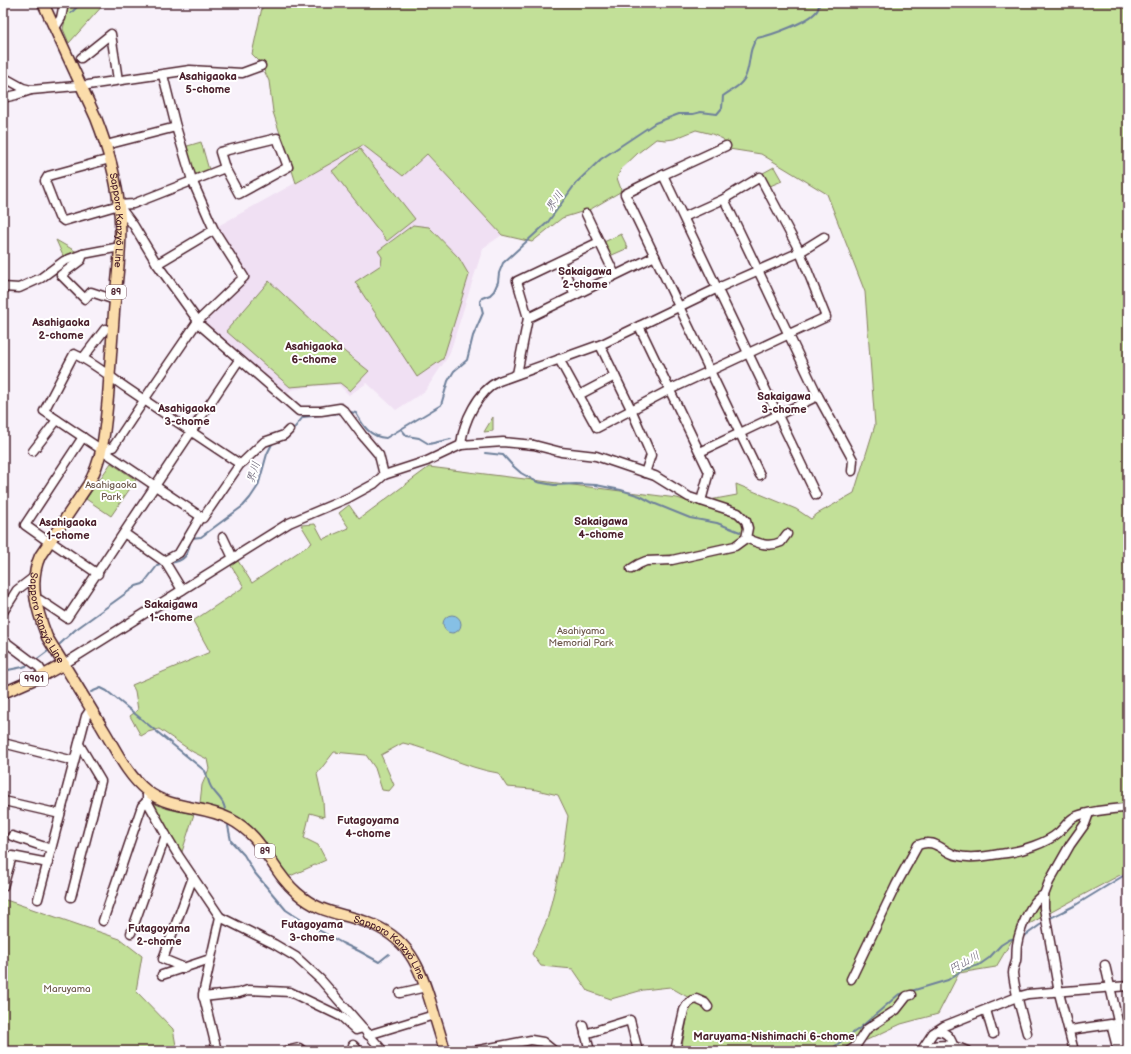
<svg xmlns="http://www.w3.org/2000/svg" width="1131" height="1054" font-family="'Balsamiq Sans','Klee One',sans-serif">
<style>
.built{fill:#f0e0f3}
.green{fill:#c2e098;stroke:#868062}
.water{fill:#86c0e5;stroke:#6e809b}
.lines{fill:none;stroke-linecap:round;stroke-linejoin:round}
.stream{stroke:#6e809b;stroke-width:2}
.minor-casing{stroke:#4a1f2b;stroke-width:11}
.major-casing{stroke:#4a1f2b;stroke-width:13}
.minor{stroke:#fff;stroke-width:8}
.major{stroke:#fbddab;stroke-width:10}
.labels{text-anchor:middle;stroke-width:4;stroke-linejoin:round;paint-order:stroke}
.shield{fill:#fff;stroke:#80626b;stroke-width:1}
.shield-label{font-size:9px;font-weight:bold;fill:#4a1f2b}
.street-label{font-size:10px;fill:#4a1f2b;stroke:#fff}
.park-label{font-size:10px;fill:#6e594c;stroke:#fff}
.neighbourhood-label{font-size:11px;font-weight:bold;fill:#4a1f2b;stroke:#fff}
.water-label{font-size:11px;font-style:italic;fill:#5f576c;stroke:#fff}
</style>
<rect width="100%" height="100%" fill="#f8f1fa"/>
<filter id="ink" filterUnits="userSpaceOnUse"><feTurbulence type="fractalNoise" baseFrequency=".025" numOctaves="2"/><feDisplacementMap in="SourceGraphic" scale="8" xChannelSelector="R" yChannelSelector="G"/><feConvolveMatrix kernelMatrix="1 2 1 2 8 2 1 2 1" color-interpolation-filters="sRGB"/></filter>
<g filter="url(#ink)">
<!-- built -->
<polygon class="built" points="363,145 403,176 427,154 502,235 483,248 449,355 425,391 396,410 367,383 349,395 339,385 314,386 291,390 287,394 204,323 250,278 218,226"/>
<!-- green -->
<g class="green">
<polygon points="69,3 105,3 69,43 63,29"/>
<path d="M263 3H1128V873L1120 875 1018 930 996 967 959 973 938 1014 901 1024 867 1040 835 1051H681L691 999 670 987 643 990 611 999 588 991 573 969 541 966 532 954 547 920 562 859 568 816 558 795 532 789 507 787 498 773C465 768 436 750 403 743L381 755 394 785 389 791 382 790 375 768 366 755 334 752 317 774 323 801 324 817 310 813 304 838 318 845 326 860 288 877C276 859 266 838 249 824 236 813 216 808 200 803L202 785 209 769 207 759 193 752 159 729 148 732 141 736 130 716 138 710 135 691 132 685 210 652 193 621 244 587 231 566 238 561 252 583 312 543 301 525 315 524 323 539 349 528 339 513 349 505 359 519 429 467 677 498 693 503 737 495 736 484 796 509 811 519 817 514 854 493 875 425 865 292 827 194 761 154 729 149 723 139 712 134 696 130 674 139 666 140 656 139 638 153 621 169 617 178 621 189 620 192 591 209 562 218 532 242 502 235 427 154 403 176 363 145 296 183 273 112 269 81 260 62 252 54Z"/>
<polygon points="201,142 209,170 196,175 192,174 184,147"/>
<polygon points="360,149 415,219 387,241 332,171"/>
<polygon points="774,167 782,181 770,186 763,173"/>
<polygon points="413,225 429,227 459,258 469,275 443,359 417,377 355,282 381,265 382,257 378,251"/>
<polygon points="621,234 628,248 610,256 604,242"/>
<polygon points="56,240 77,252 64,258"/>
<polygon points="269,281 345,352 369,371 350,391 340,383 290,387 226,331"/>
<polygon points="493,417 493,431 484,432"/>
<polygon points="111,463 136,480 111,516 86,499"/>
<polygon points="153,803 168,809 194,814 181,855"/>
<polygon points="3,899 120,939 142,956 136,991 173,1029 177,1051 3,1051"/>
</g>
<!-- water -->
<circle class="water" cx="452" cy="624" r="9"/>
<g class="lines">
<!-- stream -->
<g class="stream">
<polyline points="71,13 81,3"/>
<path d="M350 412 356 413C363 426 370 437 386 438L441 405 448 381 454 371 467 360 473 336 483 313 480 301 482 298 490 295 494 291 498 282 499 273 503 263 548 222 576 183 601 159 655 123 679 114H693L701 112 717 114 722 108 723 96C731 90 743 85 746 75 751 62 748 50 757 38 769 36 813 21 818 9 819 7 819 5 819 3"/>
<polyline points="401,429 407,436 419,438 429,444 451,439"/>
<polyline points="292,431 303,417 340,413"/>
<polyline points="485,453 503,455 512,465 521,473 537,482 554,485 576,484 596,485 621,490 640,496 653,503 690,518 717,523 740,532"/>
<polyline points="192,538 201,537 243,506 250,498 258,486 267,454 273,442"/>
<path d="M170 563C184 561 188 556 190 542"/>
<polyline points="60,644 75,630 136,586 143,584 157,566 163,564"/>
<polyline points="36,660 48,651"/>
<polyline points="3,671 23,667 31,664"/>
<path d="M91 692 101 688 107 691 205 771C208 777 208 782 211 787 216 796 223 798 225 809"/>
<polyline points="228,826 231,841 244,855 254,872 286,910 306,923 342,943 359,951 379,962 389,954"/>
<polyline points="1048,919 1074,906 1128,873"/>
<polyline points="1021,936 1026,935 1044,922"/>
<polyline points="829,1051 843,1040 860,1028 898,995 948,980 962,970 979,965 989,958 1001,945 1009,940 1017,937"/>
</g>
<defs>
<g id="minor">
<polyline points="55,28 61,18 64,3"/>
<polyline points="81,58 111,34 118,80"/>
<polyline points="3,77 23,88 31,90 88,85 190,70 242,73 261,66"/>
<polyline points="3,98 16,95 31,90"/>
<polyline points="106,145 176,127"/>
<polyline points="110,159 48,176 45,181 59,217 64,221 119,205 133,204 225,168 239,194 288,167 277,138 220,152 225,168"/>
<polyline points="663,175 726,146"/>
<polyline points="724,199 818,396 853,460 852,471"/>
<polyline points="119,206 134,226 157,264 198,321 200,325 299,411 321,411 340,408 344,411 362,435 379,455 384,475"/>
<polyline points="586,214 615,275"/>
<polyline points="83,254 81,260 61,275 85,299 91,292 115,300"/>
<polyline points="560,261 575,295"/>
<polyline points="157,264 214,230"/>
<polyline points="3,287 19,288 41,278 64,261 83,254 120,247"/>
<polyline points="528,318 517,281 599,242"/>
<polyline points="639,326 709,472 701,501"/>
<polyline points="600,345 631,409 651,455 645,473"/>
<polyline points="83,358 105,329"/>
<polyline points="559,359 597,428 671,389 826,317 800,252 760,177 724,199 684,217"/>
<polyline points="517,374 528,318 655,256"/>
<polyline points="579,395 615,376"/>
<path d="M461 445C463 422 478 391 499 381L602 344 718 288 800 252 824 237"/>
<path d="M102 450 203 518 240 464C202 439 165 414 128 389 110 377 93 362 74 354L44 411 102 450 113 447 143 402 146 397 198 321 244 277 214 230 192 180 176 127 163 75"/>
<polyline points="33,451 57,420"/>
<polyline points="700,452 818,396"/>
<polyline points="240,464 243,462 264,442 284,435 289,430"/>
<polyline points="760,475 625,194 663,175 816,495"/>
<polyline points="124,533 165,562 182,590"/>
<polyline points="223,537 233,558"/>
<path d="M746 538C758 543 768 548 781 542L787 534"/>
<polyline points="50,541 98,574"/>
<polyline points="49,542 25,525 83,437"/>
<polyline points="164,561 179,553 201,516"/>
<polyline points="35,600 40,600 67,618 239,360"/>
<polyline points="3,612 17,590 34,577"/>
<polyline points="3,640 39,667 44,675"/>
<polyline points="64,664 289,523 348,498 374,484 384,475 427,461 461,445 503,442 534,445 561,452 596,456 655,476 689,497 738,513 746,521 748,528 746,538 735,546 672,560 646,561 639,564 631,569"/>
<polyline points="3,743 74,761"/>
<polyline points="147,791 147,801 166,835 178,855 220,917 203,994 217,1051"/>
<polyline points="4,801 60,814"/>
<polyline points="12,836 51,849"/>
<polyline points="3,887 12,856 48,863"/>
<polyline points="71,897 101,781 79,744"/>
<polyline points="38,899 86,716 91,709"/>
<polyline points="220,917 274,944 296,957 321,980 383,1051"/>
<polyline points="103,921 142,806 147,801"/>
<polyline points="131,933 166,835"/>
<polyline points="1105,965 1123,1043"/>
<polyline points="185,968 163,959 193,877"/>
<polyline points="162,975 210,959"/>
<path d="M851 979 896 885 918 845C934 838 941 850 955 855 971 860 990 855 1007 853 1021 851 1047 843 1058 833 1063 829 1067 822 1073 818 1083 812 1112 809 1124 808"/>
<polyline points="400,993 426,987"/>
<polyline points="203,997 239,993 248,990 290,992 342,1017 356,1030 363,1028"/>
<polyline points="986,1010 993,1034"/>
<polyline points="583,1025 590,1051"/>
<polyline points="1070,1030 1111,1024 1118,1051"/>
<path d="M937 1031C947 1032 950 1037 953 1045"/>
<path d="M1027 1033C1022 1014 1015 993 1013 973 1013 969 1015 965 1016 961 1017 956 1016 951 1017 945 1019 932 1031 899 1044 895"/>
<polyline points="585,1034 630,1020 638,1051 636,1051"/>
<polyline points="368,1035 434,1015"/>
<polyline points="353,1045 359,1051"/>
<polyline points="923,1048 933,1033 944,1026 1017,997 1028,994 1128,986"/>
<path d="M921 1050C935 1043 953 1044 967 1051"/>
<polyline points="286,1051 299,1048 303,1051"/>
<polyline points="474,1051 531,1040 543,1042 554,1051"/>
<path d="M675 1051 684 1010C687 1004 689 1001 696 999L705 1003 708 1007"/>
<polyline points="849,1051 855,1047 867,1029 896,1010 907,996 911,995"/>
<polyline points="1074,1051 1059,993 1044,908 1044,895 1049,882 1070,845 1085,824 1089,813"/>
</g>
<g id="major">
<path id="s1" d="M43 3 96 118C107 146 116 176 119 206 123 241 117 277 114 312 112 340 110 368 108 397 105 428 104 457 88 485L40 556C28 583 37 611 47 637 66 668 85 698 103 729 116 750 127 775 147 791 171 810 204 805 230 819 265 837 270 870 297 893 321 914 338 912 366 922 409 937 420 967 432 1007 436 1022 441 1036 445 1051"/>
<polyline points="3,693 44,675 64,664"/>
</g>
</defs>
<!-- minor casing -->
<use href="#minor" class="minor-casing"/>
<!-- major casing -->
<use href="#major" class="major-casing"/>
<!-- minor -->
<use href="#minor" class="minor"/>
<!-- major -->
<use href="#major" class="major"/>
</g>
</g>
<g class="labels">
<!-- shield labels -->
<g class="shield">
<rect x="106" y="285" width="20" height="14" rx="3"/>
<rect x="20" y="672" width="28" height="14" rx="3"/>
<rect x="255" y="844" width="20" height="14" rx="3"/>
</g>
<g class="shield-label">
<text x="116" y="295">89</text>
<text x="34" y="682">9901</text>
<text x="265" y="854">89</text>
</g>
<!-- street labels -->
<g class="street-label">
<text dy="4" stroke="none"><textPath href="#s1" startOffset="232">Sapporo Kanzyō Line</textPath></text>
<text dy="4" stroke="none"><textPath href="#s1" startOffset="651">Sapporo Kanzyō Line</textPath></text>
<text dy="4" stroke="none"><textPath href="#s1" startOffset="1154">Sapporo Kanzyō Line</textPath></text>
</g>
<!-- park labels -->
<g class="park-label">
<text x="111" y="488">Asahigaoka<tspan x="111" dy="12">Park</tspan></text>
<text x="581" y="634">Asahiyama<tspan x="581" dy="12">Memorial Park</tspan></text>
<text x="67" y="992">Maruyama</text>
</g>
<!-- neighbourhood labels -->
<g class="neighbourhood-label">
<text x="208" y="80">Asahigaoka<tspan x="208" dy="13">5-chome</tspan></text>
<text x="585" y="275">Sakaigawa<tspan x="585" dy="13">2-chome</tspan></text>
<text x="61" y="326">Asahigaoka<tspan x="61" dy="13">2-chome</tspan></text>
<text x="314" y="350">Asahigaoka<tspan x="314" dy="13">6-chome</tspan></text>
<text x="784" y="400">Sakaigawa<tspan x="784" dy="13">3-chome</tspan></text>
<text x="187" y="412">Asahigaoka<tspan x="187" dy="13">3-chome</tspan></text>
<text x="601" y="525">Sakaigawa<tspan x="601" dy="13">4-chome</tspan></text>
<text x="68" y="526">Asahigaoka<tspan x="68" dy="13">1-chome</tspan></text>
<text x="171" y="608">Sakaigawa<tspan x="171" dy="13">1-chome</tspan></text>
<text x="368" y="824">Futagoyama<tspan x="368" dy="13">4-chome</tspan></text>
<text x="312" y="928">Futagoyama<tspan x="312" dy="13">3-chome</tspan></text>
<text x="159" y="932">Futagoyama<tspan x="159" dy="13">2-chome</tspan></text>
<text x="774" y="1040">Maruyama-Nishimachi 6-chome</text>
</g>
<!-- water labels -->
<g class="water-label">
<text transform="translate(554 201) rotate(-55)" y="4">界川</text>
<text transform="translate(253 472) rotate(-73)" y="4">界川</text>
<text transform="translate(964 962) rotate(-29)" y="4">円山川</text>
</g>
</g>
<!-- margin -->
<rect width="1131" height="1054" fill="none" stroke="#fff" stroke-width="16"/>
<rect x="8" y="8" width="1115" height="1038" fill="none" stroke="#4a1f2b" stroke-width="1.5" filter="url(#ink)"/>
</svg>
